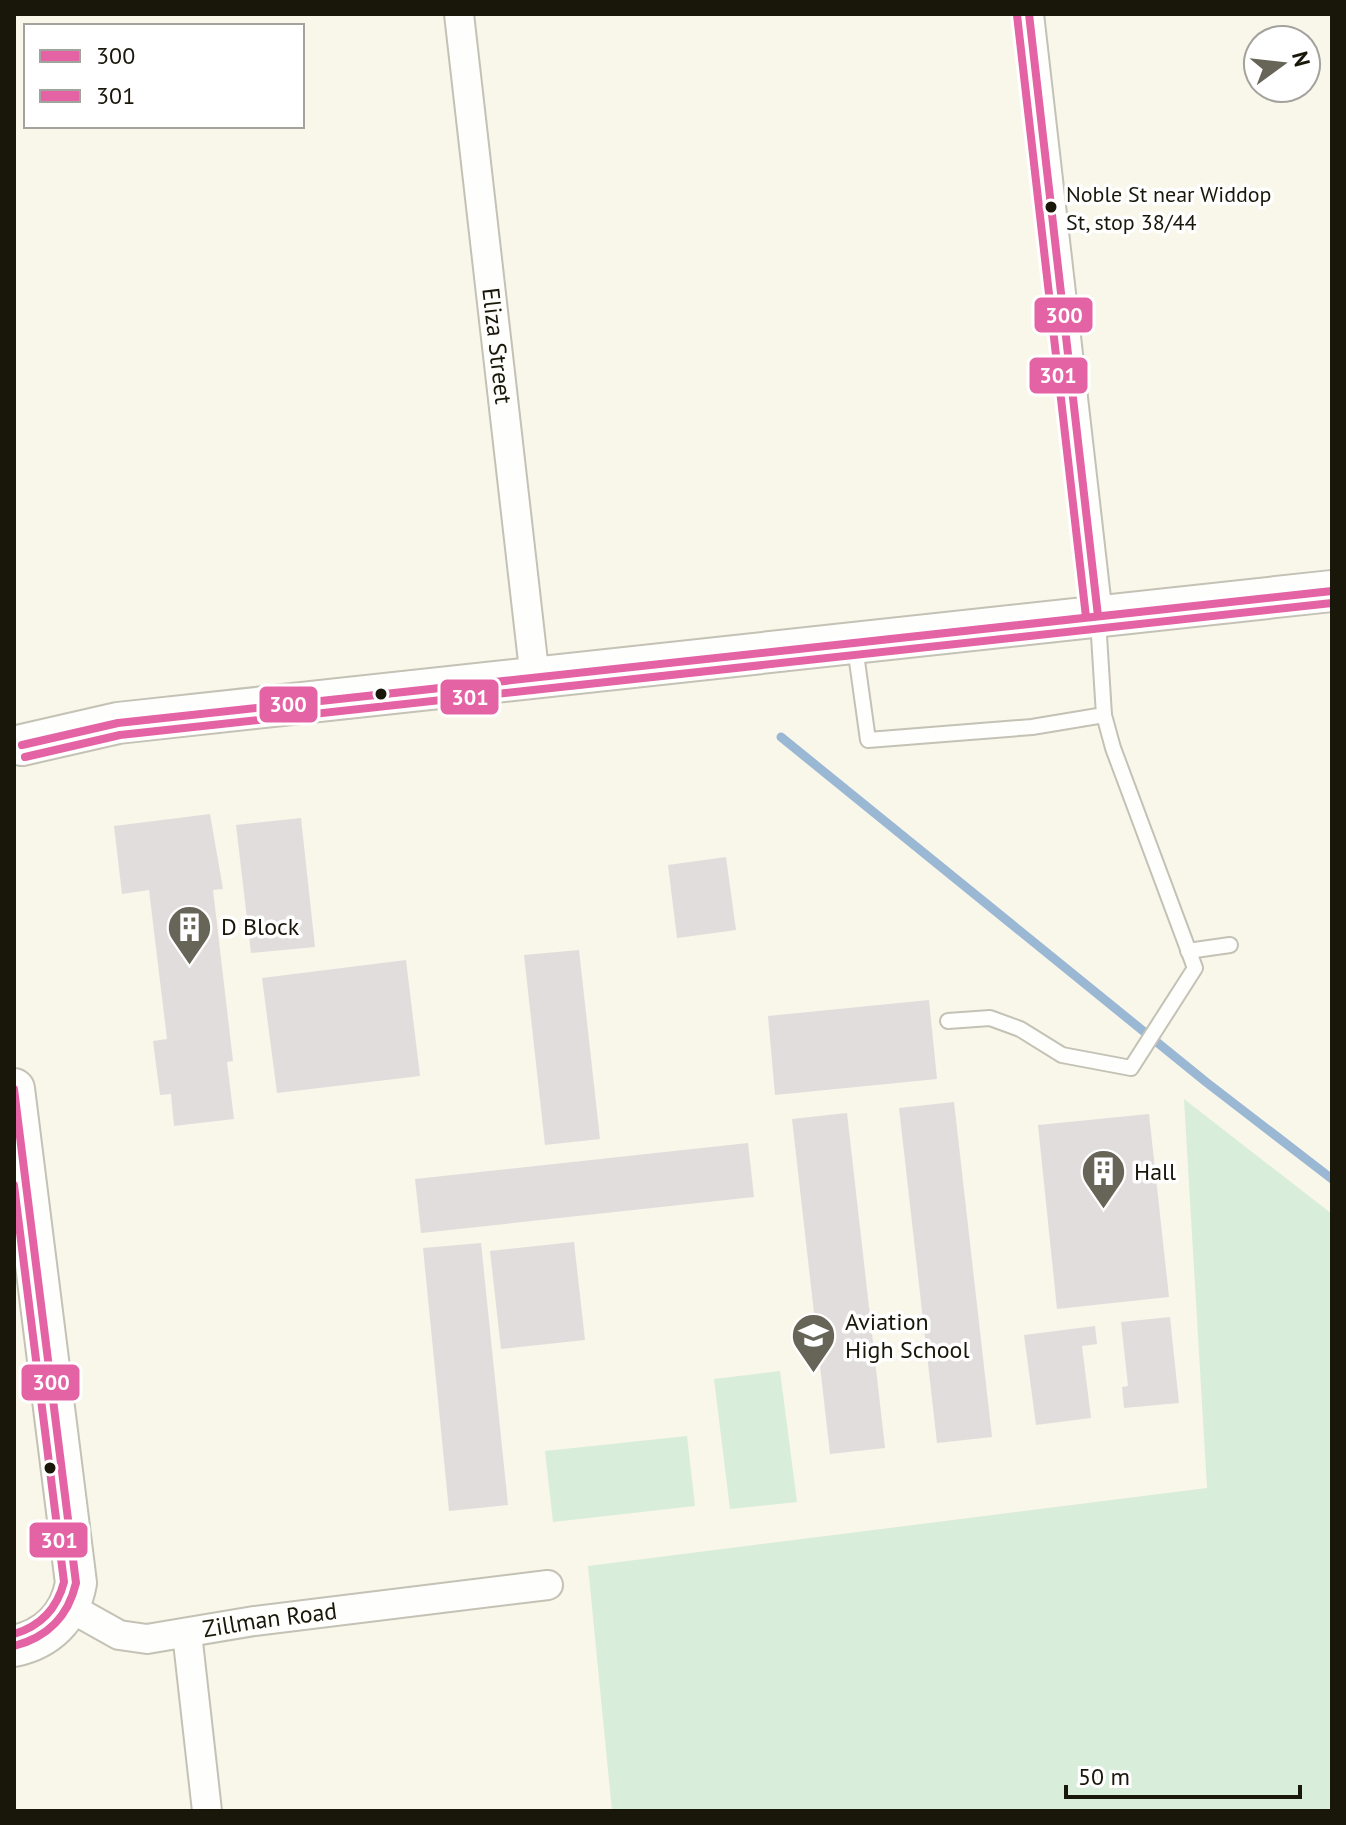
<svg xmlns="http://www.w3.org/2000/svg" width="1346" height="1825" font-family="'PT Sans',sans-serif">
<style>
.green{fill:#d9eddb}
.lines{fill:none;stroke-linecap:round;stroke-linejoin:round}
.stream{stroke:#9ab8d4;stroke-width:9}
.building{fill:#e2dddd}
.lane-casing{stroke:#c4c1b5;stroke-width:18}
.street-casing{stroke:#c4c1b5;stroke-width:32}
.secondary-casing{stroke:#c4c1b5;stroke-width:44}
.lane{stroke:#fefefc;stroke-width:14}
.street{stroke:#fefefc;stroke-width:28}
.secondary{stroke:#fefefc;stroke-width:40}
.bus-1-casing{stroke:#fff;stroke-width:14}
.bus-2-casing{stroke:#fff;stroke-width:14}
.bus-1{stroke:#e463a4;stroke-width:8}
.bus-2{stroke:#e463a4;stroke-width:8}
.bus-dot{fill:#19170a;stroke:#fff;stroke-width:3}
.labels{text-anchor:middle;stroke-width:7;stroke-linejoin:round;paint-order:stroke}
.bus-label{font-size:22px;fill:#19170a;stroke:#fff;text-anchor:start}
.street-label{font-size:24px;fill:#19170a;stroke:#fff}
.poi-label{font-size:24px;fill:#19170a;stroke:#fff;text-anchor:start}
.line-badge{stroke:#fff;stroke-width:3}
.badge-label{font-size:22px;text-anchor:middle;font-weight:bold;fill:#fff}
</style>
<rect width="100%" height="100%" fill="#f9f6ea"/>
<!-- green -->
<g class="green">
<polygon points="1184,1099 1332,1214 1332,1811 612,1811 588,1566 1207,1488"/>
<polygon points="780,1371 797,1502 730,1509 714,1379"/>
<polygon points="687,1436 695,1506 553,1522 545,1451"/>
</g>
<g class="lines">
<!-- stream -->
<polyline class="stream" points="781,737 1206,1082 1332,1179"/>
</g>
<!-- building -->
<g class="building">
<polygon points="210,814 223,889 213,890 233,1061 227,1062 234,1119 174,1126 171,1094 160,1095 153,1041 167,1039 149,890 122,894 114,826"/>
<polygon points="301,818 315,947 251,953 236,825"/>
<polygon points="726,857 736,930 677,938 668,865"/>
<polygon points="579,950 600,1139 545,1145 524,955"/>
<polygon points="406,960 420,1076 277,1093 262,978"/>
<polygon points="929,1000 937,1079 775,1095 768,1016"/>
<polygon points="954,1102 992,1437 937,1443 899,1108"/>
<polygon points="847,1113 885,1448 830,1454 792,1119"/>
<polygon points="1149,1114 1169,1297 1057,1309 1038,1125"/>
<polygon points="748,1143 754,1197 421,1233 415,1179"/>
<polygon points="574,1242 585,1340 501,1349 490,1251"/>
<polygon points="481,1243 508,1505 449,1511 423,1248"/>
<polygon points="1170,1317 1179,1403 1124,1408 1122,1387 1128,1386 1121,1322"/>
<polygon points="1095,1326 1097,1344 1082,1346 1091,1418 1036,1425 1024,1335"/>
</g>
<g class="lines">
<defs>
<g id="lane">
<polyline points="855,647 868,740 1032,727 1104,715"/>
<polyline points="1188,951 1230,945"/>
<polyline points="948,1021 990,1018 1020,1029 1062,1055 1131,1068 1195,968 1113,748 1104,715 1098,620"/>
</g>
<g id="street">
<path id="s1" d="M459 14 535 679"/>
<polyline points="1029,14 1098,616"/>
<path id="s2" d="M69 1607 119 1635 147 1639 254 1621 548 1585"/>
<polyline points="187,1633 207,1811"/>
</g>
<g id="secondary">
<polyline points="22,745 118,723 1332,591"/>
<path d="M14 1089 76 1583C70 1617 47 1639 14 1646"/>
</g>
</defs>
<!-- lane casing -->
<use href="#lane" class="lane-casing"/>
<!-- street casing -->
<use href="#street" class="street-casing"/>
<!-- secondary casing -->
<use href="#secondary" class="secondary-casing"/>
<!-- lane -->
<use href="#lane" class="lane"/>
<!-- street -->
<use href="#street" class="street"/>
<!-- secondary -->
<use href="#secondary" class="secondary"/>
<defs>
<g id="bus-1">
<polyline points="1029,14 1098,616"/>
<polyline points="22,745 118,723 1332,591"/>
<path d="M14 1089 76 1583C68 1617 48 1637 14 1646"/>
</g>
<g id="bus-2">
<polyline points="1017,15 1086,617"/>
<polyline points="25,757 120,735 1332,603"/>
<path d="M14 1185 64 1582C57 1609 41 1626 14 1634"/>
</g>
</defs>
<!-- bus-1 casing -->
<use href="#bus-1" class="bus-1-casing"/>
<!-- bus-2 casing -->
<use href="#bus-2" class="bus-2-casing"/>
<!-- bus-1 -->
<use href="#bus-1" class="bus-1"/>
<!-- bus-2 -->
<use href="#bus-2" class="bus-2"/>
</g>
<!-- icons -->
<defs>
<symbol id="building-pin" viewBox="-11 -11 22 30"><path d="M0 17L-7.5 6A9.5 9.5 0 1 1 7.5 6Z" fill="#676558" stroke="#fff"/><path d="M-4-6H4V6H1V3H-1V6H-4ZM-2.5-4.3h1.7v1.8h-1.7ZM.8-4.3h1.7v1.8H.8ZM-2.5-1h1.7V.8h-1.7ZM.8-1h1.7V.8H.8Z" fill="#fff"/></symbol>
<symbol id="school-pin" viewBox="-11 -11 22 30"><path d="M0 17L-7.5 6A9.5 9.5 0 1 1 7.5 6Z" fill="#676558" stroke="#fff"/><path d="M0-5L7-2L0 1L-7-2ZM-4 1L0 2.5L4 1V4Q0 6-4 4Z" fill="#fff"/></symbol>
</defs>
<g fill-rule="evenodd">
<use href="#building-pin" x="164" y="902" width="51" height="69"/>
<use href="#building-pin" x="1078" y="1146" width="51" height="69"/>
<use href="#school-pin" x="788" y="1310" width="51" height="69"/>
</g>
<!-- markers -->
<g class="bus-dot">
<circle cx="1051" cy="207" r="7"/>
<circle cx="381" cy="694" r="7"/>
<circle cx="50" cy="1468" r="7"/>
</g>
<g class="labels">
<!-- bus labels -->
<g class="bus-label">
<text x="1066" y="202">Noble St near Widdop<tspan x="1066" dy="28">St, stop 38/44</tspan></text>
</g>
<!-- street labels -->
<g class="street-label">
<text dy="8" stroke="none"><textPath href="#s1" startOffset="334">Eliza Street</textPath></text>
<text dy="8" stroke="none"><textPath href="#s2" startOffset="210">Zillman Road</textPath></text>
</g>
<!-- poi labels -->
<g class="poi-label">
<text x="221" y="935">D Block</text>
<text x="1134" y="1180">Hall</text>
<text x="845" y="1330">Aviation<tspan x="845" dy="28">High School</tspan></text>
</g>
</g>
<g class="line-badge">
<rect x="1033" y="296" width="61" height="38" rx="8" fill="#e463a4"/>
<rect x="1028" y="356" width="61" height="39" rx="8" fill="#e463a4"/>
<rect x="439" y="678" width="61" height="38" rx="8" fill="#e463a4"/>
<rect x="258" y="685" width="61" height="39" rx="8" fill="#e463a4"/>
<rect x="20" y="1363" width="61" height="39" rx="8" fill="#e463a4"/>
<rect x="28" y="1521" width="61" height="38" rx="8" fill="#e463a4"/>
</g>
<g class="badge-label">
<text x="1064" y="323">300</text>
<text x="1058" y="383">301</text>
<text x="470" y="705">301</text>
<text x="288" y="712">300</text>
<text x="51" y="1390">300</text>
<text x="59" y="1548">301</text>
</g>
<!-- border -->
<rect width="1346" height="1825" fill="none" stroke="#19170a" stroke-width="32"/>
<!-- legend -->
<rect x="24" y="24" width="280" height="104" fill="#ffffff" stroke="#a3a29d" stroke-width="2"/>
<rect x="40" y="50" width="40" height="12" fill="#e463a4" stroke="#a3a29d" stroke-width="2"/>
<text x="96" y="64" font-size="24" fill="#19170a">300</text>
<rect x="40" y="90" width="40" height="12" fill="#e463a4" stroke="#a3a29d" stroke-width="2"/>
<text x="96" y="104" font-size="24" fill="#19170a">301</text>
<!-- north arrow -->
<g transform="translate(1282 64) rotate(75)"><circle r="38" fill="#ffffff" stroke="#a3a29d" stroke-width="2"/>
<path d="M0-6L14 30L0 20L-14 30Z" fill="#676558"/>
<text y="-12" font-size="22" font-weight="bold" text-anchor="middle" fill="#19170a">N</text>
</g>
<!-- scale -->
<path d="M1066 1785v12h234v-12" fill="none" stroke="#19170a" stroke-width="4"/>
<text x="1078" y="1785" font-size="24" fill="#19170a" stroke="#ffffff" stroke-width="6" paint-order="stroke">50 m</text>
</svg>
